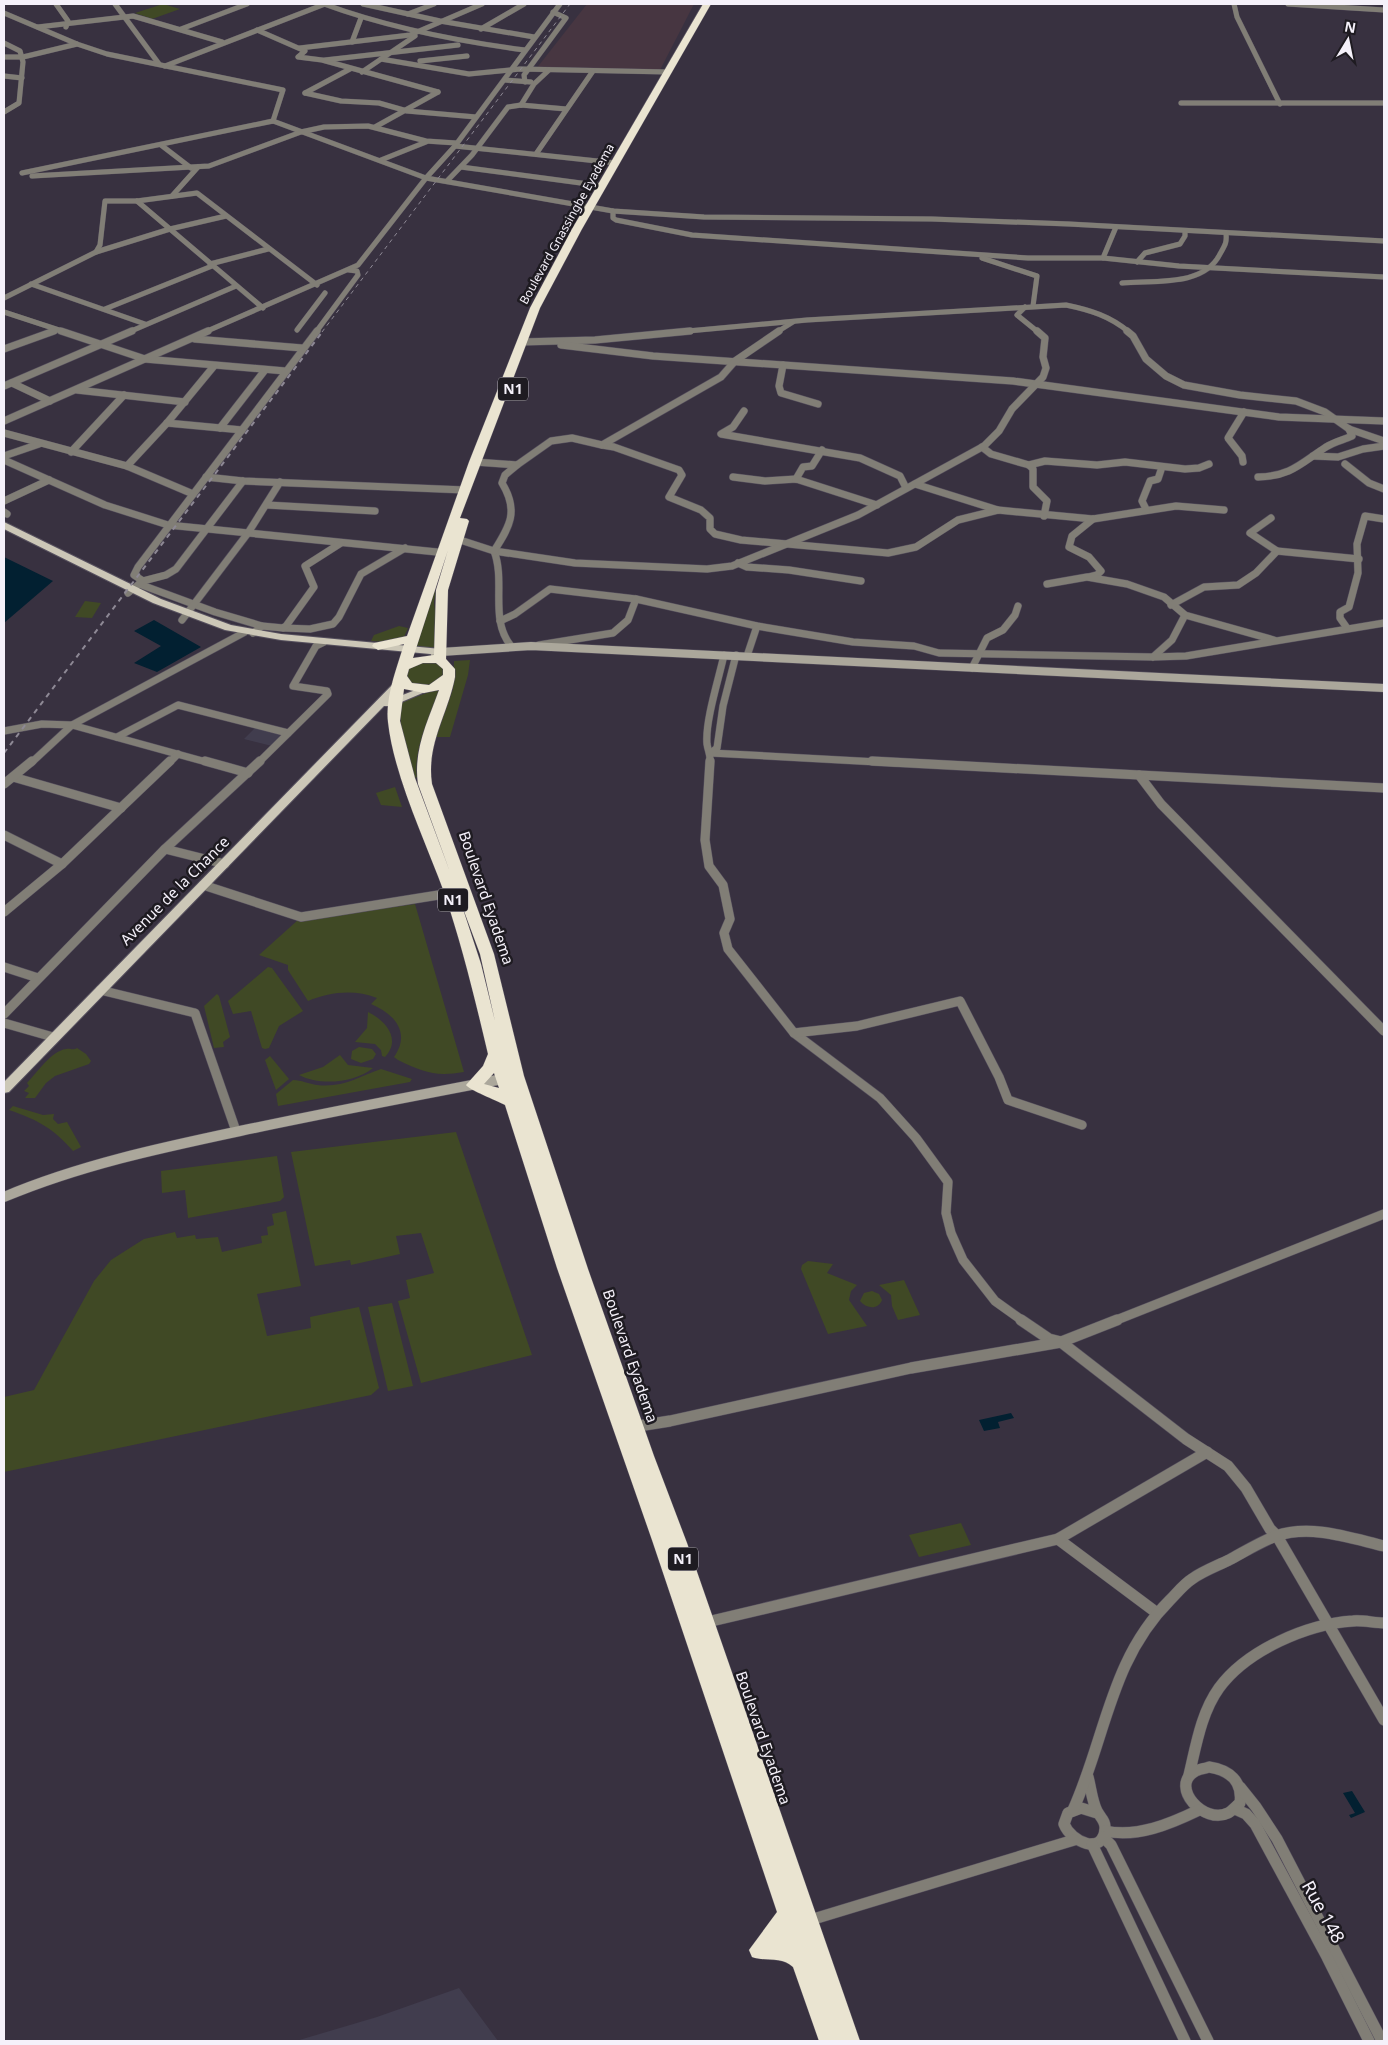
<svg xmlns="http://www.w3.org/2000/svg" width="1388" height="2045" font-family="'Noto Sans',sans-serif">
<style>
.industrial{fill:#473641}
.medical{fill:#413d4e}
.green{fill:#404925}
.water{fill:#022031}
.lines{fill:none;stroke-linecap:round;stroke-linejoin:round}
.street-far3-casing{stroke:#56505e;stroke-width:5.5}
.street-far2-casing{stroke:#56505e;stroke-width:8}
.street-far1-casing{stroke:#56505e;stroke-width:10}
.street-casing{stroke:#56505e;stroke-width:12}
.secondary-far1-casing{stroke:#56505e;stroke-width:9}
.secondary-casing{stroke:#56505e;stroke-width:11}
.primary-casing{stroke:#56505e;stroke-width:2}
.highway-casing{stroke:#56505e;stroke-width:1}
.street-far3{stroke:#817e76;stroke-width:5}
.street-far2{stroke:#817e76;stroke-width:7}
.street-far1{stroke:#817e76;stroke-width:9}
.street{stroke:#817e76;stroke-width:11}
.secondary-far1{stroke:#aba79b;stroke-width:8}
.secondary{stroke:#aba79b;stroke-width:10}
.primary{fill:#ccc7b7;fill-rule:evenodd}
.highway{fill:#eae4d1;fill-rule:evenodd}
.rail-far1{stroke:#8e8995;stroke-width:1;stroke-dasharray:4 4;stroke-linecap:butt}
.rail{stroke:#8e8995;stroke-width:2;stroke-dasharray:5 5;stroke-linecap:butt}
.labels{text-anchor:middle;stroke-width:5;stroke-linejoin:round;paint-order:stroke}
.far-street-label{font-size:12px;fill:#f5f1fa;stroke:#1e1b21}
.shield{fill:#1e1b21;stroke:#b4b1b9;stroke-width:1}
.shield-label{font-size:14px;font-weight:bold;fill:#f5f1fa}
.street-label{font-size:15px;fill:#f5f1fa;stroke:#1e1b21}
.near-street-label{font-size:18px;fill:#f5f1fa;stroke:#1e1b21}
</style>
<rect width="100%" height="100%" fill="#383140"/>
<!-- industrial -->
<polygon class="industrial" points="587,4 694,4 660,70 536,69"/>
<!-- medical -->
<g class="medical">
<polygon points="255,728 283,735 272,746 244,739"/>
<polygon points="459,1988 498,2041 296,2041 377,2017"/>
</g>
<!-- green -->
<g class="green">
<polygon points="163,4 180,9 152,19 135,13"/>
<polygon points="432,591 436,591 434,602 439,649 414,647"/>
<polygon points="85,601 101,603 92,618 75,617"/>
<polygon points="399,626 408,628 404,637 387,642 371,641 374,635"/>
<polygon points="470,660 468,675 450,737 436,737 453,689 454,661"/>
<polygon points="424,661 441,664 446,673 434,686 415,686 406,677 409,667"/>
<path d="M441 688C431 715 413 748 417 777L415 778C406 754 398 728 401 702Z"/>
<polygon points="395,787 402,807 381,805 376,793"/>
<path d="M415 904 464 1072C435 1077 423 1072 398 1060L394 1057C411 1033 395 1014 371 1004L377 998C354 989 330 992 308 1001L288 970V965L259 955 298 920Z"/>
<polygon points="268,967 272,968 303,1011 279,1026 269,1048 265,1049 262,1048 251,1011 233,1014 228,1001"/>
<polygon points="217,994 219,996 230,1037 223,1042 224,1047 214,1048 204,1006"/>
<path d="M368 1012C385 1020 402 1039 385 1057L382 1056 381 1050 375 1044 355 1042 367 1028Z"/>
<polygon points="359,1047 372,1049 376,1054 373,1059 361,1063 351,1059 352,1051"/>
<path d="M77 1048 86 1054 91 1061 89 1064 55 1076 46 1083 35 1098H25L29 1093 24 1091 29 1086 27 1083C37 1073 51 1051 66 1049 71 1048 72 1051 77 1048Z"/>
<path d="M340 1055 348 1065 373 1068C354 1083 320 1086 299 1075L323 1067Z"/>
<polygon points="270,1056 289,1079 276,1090 265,1060"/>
<path d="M381 1069 412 1079 410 1082 278 1106 276 1094 293 1080C301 1080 309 1084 317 1085 343 1088 358 1077 381 1069Z"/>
<path d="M13 1106 43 1115 54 1114 53 1119 58 1124 67 1122 81 1147 73 1151C53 1128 38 1120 9 1110Z"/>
<polygon points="456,1132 532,1355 421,1383 398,1301 410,1298 406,1280 434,1273 421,1233 396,1236 400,1254 351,1265 350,1260 315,1266 291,1152"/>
<polygon points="277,1156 284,1197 280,1201 188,1218 185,1190 162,1193 161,1171"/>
<polygon points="286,1211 301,1286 257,1294 267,1336 311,1328 310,1317 359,1307 379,1388 371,1395 4,1472 4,1397 34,1390 94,1281 111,1260 144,1239 175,1232 177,1238 195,1235 196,1239 218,1237 222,1252 262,1243 261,1236 268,1235 267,1227 274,1225 272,1214"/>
<polygon points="808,1261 833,1264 827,1273 857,1285 851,1291 849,1300 867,1326 828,1334 801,1269 802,1265"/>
<polygon points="904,1280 920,1315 898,1320 892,1306 891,1295 879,1285"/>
<path d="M872 1291 879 1294 882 1300C878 1310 867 1309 860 1301L864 1293Z"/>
<polygon points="392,1303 413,1386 388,1391 368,1307"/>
<polygon points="961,1523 971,1545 919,1557 909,1535"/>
</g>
<!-- water -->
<g class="water">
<polygon points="4,557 53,581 4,623"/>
<polygon points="154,620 201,647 157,672 134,663 161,646 134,631"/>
<polygon points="1011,1413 1014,1418 998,1422 1000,1428 984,1431 979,1420"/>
<polygon points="1352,1791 1365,1812 1351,1818 1349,1815 1355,1813 1343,1793"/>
</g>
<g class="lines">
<defs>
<g id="street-far3">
<polyline points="56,4 68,21 66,27"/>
<polyline points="115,4 159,64"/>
<path d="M324 4C389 28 456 41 525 50"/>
<polyline points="363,4 440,21 534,37"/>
<polyline points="1234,4 1237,17 1280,104"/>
<polyline points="1288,4 1384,10"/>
<polyline points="4,13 77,44 107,54 283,90 273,121"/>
<polyline points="408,14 434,4"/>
<polyline points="38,27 133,16 222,42"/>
<polyline points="181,29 247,4"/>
<polyline points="481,29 524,4"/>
<polyline points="257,30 305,51 298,57 322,60 438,92"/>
<polyline points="352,42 361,18"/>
<polyline points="4,43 20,51 23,62 19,103 4,112"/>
<polyline points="300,48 410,35 482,4"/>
<polyline points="4,57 23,57 77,44"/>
<polyline points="381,59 469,74 520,69 668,72"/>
<polyline points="325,60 458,45"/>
<polyline points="420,61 467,56"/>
<polyline points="165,66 325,4"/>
<polyline points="362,72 415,36"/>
<polyline points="4,76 22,78"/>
<polyline points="505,80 531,82"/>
<polyline points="525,82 524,75 566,18 553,12"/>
<polyline points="305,93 341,101 379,103 407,111 476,117"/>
<polyline points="305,93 350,69"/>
<polyline points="1181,103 1384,103"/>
<polyline points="521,105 534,84 549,70"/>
<polyline points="375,127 438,92"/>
<polyline points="161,145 191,168"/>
<polyline points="455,146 616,163"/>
<polyline points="536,154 593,71"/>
<polyline points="381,160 426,142"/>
<polyline points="461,167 603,186"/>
<polyline points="22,173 273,121 426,178 613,211 704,217 932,219 1069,224 1384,241"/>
<polyline points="32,176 209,166 301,132 324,127 368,126 426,141 456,143"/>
<polyline points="447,181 472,155 508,107 521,105 566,109"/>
<polyline points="172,196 198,167"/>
<polyline points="137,201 263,308"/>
<polyline points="613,211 613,218 616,220 692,235 1028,258 1103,258 1116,227"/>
<polyline points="96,252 100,245 105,201 137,201 197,193 317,285"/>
<polyline points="982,258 1037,276 1033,306"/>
<polyline points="1103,258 1179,266 1384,277"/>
<polyline points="1137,262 1145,253 1180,244 1185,236 1185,231"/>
<polyline points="210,264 268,249"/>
<path d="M1122 283C1154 280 1204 287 1220 254 1225 245 1227 243 1226 233"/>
<polyline points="31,284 145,324"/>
<polyline points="4,298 96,252 170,229 226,216"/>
<polyline points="1025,307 1017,315 1038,332"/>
<polyline points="105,309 212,266"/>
<polyline points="4,312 65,332"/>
<polyline points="297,330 325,293"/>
<polyline points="51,332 57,330"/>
<polyline points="129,332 236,286"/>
<polyline points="205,332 358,265 426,178 455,146 560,4"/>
<polyline points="316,332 358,275 357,271 349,270"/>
<path d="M677 332 807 320 1066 305C1090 310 1110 316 1129 332"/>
<polyline points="777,332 793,322"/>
</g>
<g id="street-far2">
<polyline points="61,331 145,359 285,371"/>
<polyline points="1127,331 1133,336 1146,359 1166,376 1184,385 1240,395 1296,401 1325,412 1349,429 1384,441"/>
<polyline points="195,339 302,348"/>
<polyline points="521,342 595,340 690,331"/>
<polyline points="561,345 653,356 1013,381 1279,417 1384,421"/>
<polyline points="4,349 54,331"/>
<polyline points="783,365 779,386 781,393 818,404"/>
<polyline points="12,383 50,401"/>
<polyline points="4,386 132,331"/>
<polyline points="77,390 185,402"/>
<polyline points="744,411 733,427 721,434 860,458 900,476 906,488"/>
<polyline points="4,421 208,331"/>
<polyline points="167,423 242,430"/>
<polyline points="220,428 265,370"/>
<polyline points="4,433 127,466 193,494"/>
<polyline points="602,445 614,447 679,470 682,475 669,497 701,510 710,518 710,529 715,534 741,540 888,553 916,547 958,520 998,510 1093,519 1176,506 1224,510"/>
<polyline points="982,447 991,454 1029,465 1033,469 1033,487 1047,501 1044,516"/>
<polyline points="71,452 124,395"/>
<polyline points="4,456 39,444"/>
<polyline points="1313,456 1338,457 1363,449 1384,446"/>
<polyline points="4,460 105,505 168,525 447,553"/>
<polyline points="475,462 517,465 551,441 572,438 602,445 721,377 735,361 779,331"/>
<polyline points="1243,462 1242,456 1228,438 1244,412"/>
<polyline points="1345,464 1369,483 1384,489"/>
<polyline points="1029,465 1045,461 1097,465 1125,462 1185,469 1199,468 1209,464"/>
<polyline points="127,466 167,423 214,366"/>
<polyline points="206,477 243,481 465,490"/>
<polyline points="733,477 765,481 796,479 877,505"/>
<path d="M1258 477C1291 476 1300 464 1326 447 1334 442 1343 440 1352 436L1349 429"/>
<polyline points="796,479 803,467 812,466 822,450"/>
<polyline points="915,484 998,510"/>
<polyline points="4,501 49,480"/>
<polyline points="267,505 375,511"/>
<polyline points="1146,509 1142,501 1150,481 1158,479 1162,467"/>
<polyline points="4,512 7,514"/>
<polyline points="457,539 494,551 575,563 707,569 732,566 858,515 984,446 999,431 1012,409 1043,377 1046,368 1043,357 1045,338 1037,331"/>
<path d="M494 551C506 582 489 619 511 646"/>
<path d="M494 551C510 526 519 511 502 483L505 475 517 465"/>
<polyline points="1277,551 1359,559"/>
<polyline points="738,563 747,567 789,570 861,581"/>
<polyline points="1089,577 1097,575 1101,571 1089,557 1069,547 1072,536 1093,519"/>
<polyline points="143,581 134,575 138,567 317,331"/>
<polyline points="139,584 215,612 262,626"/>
<polyline points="1047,584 1087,577 1127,584 1164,597 1185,615 1274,640"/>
<polyline points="128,593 143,581 166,575 176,569 243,481"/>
<polyline points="1171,605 1204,587 1238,585 1256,573 1277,551 1250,533 1271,518"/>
<polyline points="182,620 248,533 280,482"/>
<polyline points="500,621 515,614 550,589 636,599 757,626 853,642 914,646 939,653 1153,657 1186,656 1384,623"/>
<polyline points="283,628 310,629 333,624 339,617 361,574 405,548"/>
<polyline points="1347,628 1340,618 1340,612 1349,607 1358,573 1357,544 1365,516 1384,519"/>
<polyline points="253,633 262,626 283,628 286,626 314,587 305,566 341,543"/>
<polyline points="539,645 613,633 628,620 636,599"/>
<polyline points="747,656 757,626"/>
<polyline points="1153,657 1172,640 1185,615"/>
<polyline points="972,668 987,638 1003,630 1015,615 1018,606"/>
<polyline points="4,731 42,724 72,725 210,763"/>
<polyline points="117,737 178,705 288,733"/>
<polyline points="711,753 896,763"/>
<polyline points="711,753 717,748 723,706 736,655"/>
<polyline points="31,763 72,725 245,632"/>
<polyline points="169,763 178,754"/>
<polyline points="258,763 328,694 327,691 293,686 316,646 324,642"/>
<path d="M710 763C711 755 708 751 707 744 705 721 719 678 724 655"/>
</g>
<g id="street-far1">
<polyline points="205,761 248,773"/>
<polyline points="710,761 705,840 709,866 723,885 730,919 724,933 728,949 794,1033 880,1098 916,1138 948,1182 946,1213 951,1233 963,1260 995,1301 1023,1321"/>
<polyline points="872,761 1384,788"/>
<polyline points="1139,775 1161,804 1384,1031"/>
<polyline points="13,777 121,808"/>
<polyline points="4,784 32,761"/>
<polyline points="4,835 62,864"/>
<polyline points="165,849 225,864"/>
<polyline points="203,885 301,917 451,893"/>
<polyline points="4,912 62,864 170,761"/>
<polyline points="4,967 38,978"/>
<polyline points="100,990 195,1013 236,1131"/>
<polyline points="4,1014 165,849 260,761"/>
<polyline points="4,1023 53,1037"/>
<polyline points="794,1033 857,1026 960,1001 999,1077 1008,1100 1082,1125"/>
<polyline points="1114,1321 1384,1214"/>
</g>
<g id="street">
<polyline points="1021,1320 1049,1339 1061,1342 1186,1439 1228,1466 1246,1488 1270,1529 1277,1536 1384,1720"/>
<polyline points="632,1427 670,1421 911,1368 1061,1342 1117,1320"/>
<polyline points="1058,1539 1157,1613"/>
<polyline points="703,1623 1058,1539 1207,1452"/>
<path d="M1209 1767C1229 1770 1243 1781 1240 1803 1236 1806 1232 1811 1228 1813 1204 1825 1170 1787 1194 1772 1198 1769 1204 1769 1209 1767Z"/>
<path d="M1189 1775C1196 1746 1201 1713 1219 1688 1247 1650 1307 1624 1353 1621 1363 1620 1374 1623 1384 1623"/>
<path d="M1088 1777C1091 1788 1092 1801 1097 1811 1100 1817 1106 1821 1105 1829 1103 1856 1071 1842 1064 1824L1068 1813 1081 1808 1097 1813"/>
<polyline points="1240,1787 1256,1807 1277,1839 1382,2041"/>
<polyline points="1235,1809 1246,1814 1255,1824 1327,1957 1369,2041"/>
<path d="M1073 1810C1106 1737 1110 1660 1170 1600 1177 1593 1184 1584 1192 1579 1203 1571 1217 1566 1229 1560 1244 1552 1260 1542 1276 1536 1311 1524 1350 1538 1384 1546"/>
<path d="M1105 1831C1137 1838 1170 1824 1199 1810"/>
<polyline points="1103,1837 1111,1845 1208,2041"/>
<polyline points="1092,1844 1185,2041"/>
<polyline points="807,1921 1074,1840"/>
</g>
<polyline id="secondary-far1" points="435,655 441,652 531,646 1384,688"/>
<path id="secondary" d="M4 1197C80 1165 160 1148 240 1131 329 1112 419 1095 508 1078"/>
<g id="primary">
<polygon points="4,522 161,599 231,625 281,634 441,649 446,652 441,655 281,640 225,630 153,603 4,529"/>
<polygon points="398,682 403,685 390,700 423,687 431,687 432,689 392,706 384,706 9,1092 4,1093 4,1082 394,683"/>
</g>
<path id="highway" d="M703 4H711L582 229 540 308 460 518 467 519 469 521 448 590 446 659 455 669V677C448 714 426 744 432 784L494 954 524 1076 588 1269 654 1456 687 1543 860 2041H819L793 1967C781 1956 767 1962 752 1957L749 1950 777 1912 652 1540 557 1268 505 1105C496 1100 469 1090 466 1085L483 1066 488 1054C475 999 462 945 444 892 425 840 394 776 388 722 385 697 397 668 404 644L378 650 372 646 374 643 407 636 469 462 530 308 572 229ZM448 550 436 590 434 655 413 658ZM423 663H436L443 669V675L429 685 412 683 407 676 409 669ZM404 689 424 693 439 690C428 721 413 750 418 784L450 872 415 778 400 721ZM461 903 480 954 495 1021 481 964ZM494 1073 499 1088 484 1084Z"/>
</defs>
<!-- street-far3 casing -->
<use href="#street-far3" class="street-far3-casing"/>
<!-- street-far2 casing -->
<use href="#street-far2" class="street-far2-casing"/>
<!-- street-far1 casing -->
<use href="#street-far1" class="street-far1-casing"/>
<!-- street casing -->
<use href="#street" class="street-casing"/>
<!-- secondary-far1 casing -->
<use href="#secondary-far1" class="secondary-far1-casing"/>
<!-- secondary casing -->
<use href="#secondary" class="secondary-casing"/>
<!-- primary casing -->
<use href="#primary" class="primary-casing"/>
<!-- highway casing -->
<use href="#highway" class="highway-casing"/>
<!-- street-far3 -->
<use href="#street-far3" class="street-far3"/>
<!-- street-far2 -->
<use href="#street-far2" class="street-far2"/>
<!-- street-far1 -->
<use href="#street-far1" class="street-far1"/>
<!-- street -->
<use href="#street" class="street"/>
<!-- secondary-far1 -->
<use href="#secondary-far1" class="secondary-far1"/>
<!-- secondary -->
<use href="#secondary" class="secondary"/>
<!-- primary -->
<use href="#primary" class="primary"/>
<!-- highway -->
<use href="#highway" class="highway"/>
<!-- rail-far1 -->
<polyline class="rail-far1" points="322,332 570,4"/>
<!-- rail -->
<polyline class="rail" points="4,753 323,331"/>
</g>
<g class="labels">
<!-- far-street labels -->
<g class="far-street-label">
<text transform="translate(567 224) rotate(-61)" y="4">Boulevard Gnassingbe Eyadema</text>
</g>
<!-- shield labels -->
<g class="shield">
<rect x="498" y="377.5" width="30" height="23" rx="4"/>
<rect x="438" y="888.5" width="30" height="23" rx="4"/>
<rect x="668" y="1547.5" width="30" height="23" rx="4"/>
</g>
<g class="shield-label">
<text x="513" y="394">N1</text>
<text x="453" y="905">N1</text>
<text x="683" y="1564">N1</text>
</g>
<!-- street labels -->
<g class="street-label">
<text transform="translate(175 891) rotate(-45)" y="5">Avenue de la Chance</text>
<text transform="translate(486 898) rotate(71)" y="5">Boulevard Eyadema</text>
<text transform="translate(630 1356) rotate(71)" y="5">Boulevard Eyadema</text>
<text transform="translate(763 1738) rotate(71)" y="5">Boulevard Eyadema</text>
</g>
<!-- near-street labels -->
<g class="near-street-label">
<text transform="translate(1323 1912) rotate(61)" y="6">Rue 148</text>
</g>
</g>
<!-- border -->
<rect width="1388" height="2045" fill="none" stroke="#f5f1fa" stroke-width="10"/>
<!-- north arrow -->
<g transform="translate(1348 40) rotate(10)" stroke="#1e1b21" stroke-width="4" paint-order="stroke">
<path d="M0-4L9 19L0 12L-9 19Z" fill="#f5f1fa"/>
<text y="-8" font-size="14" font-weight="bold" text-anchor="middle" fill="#f5f1fa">N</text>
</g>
</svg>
